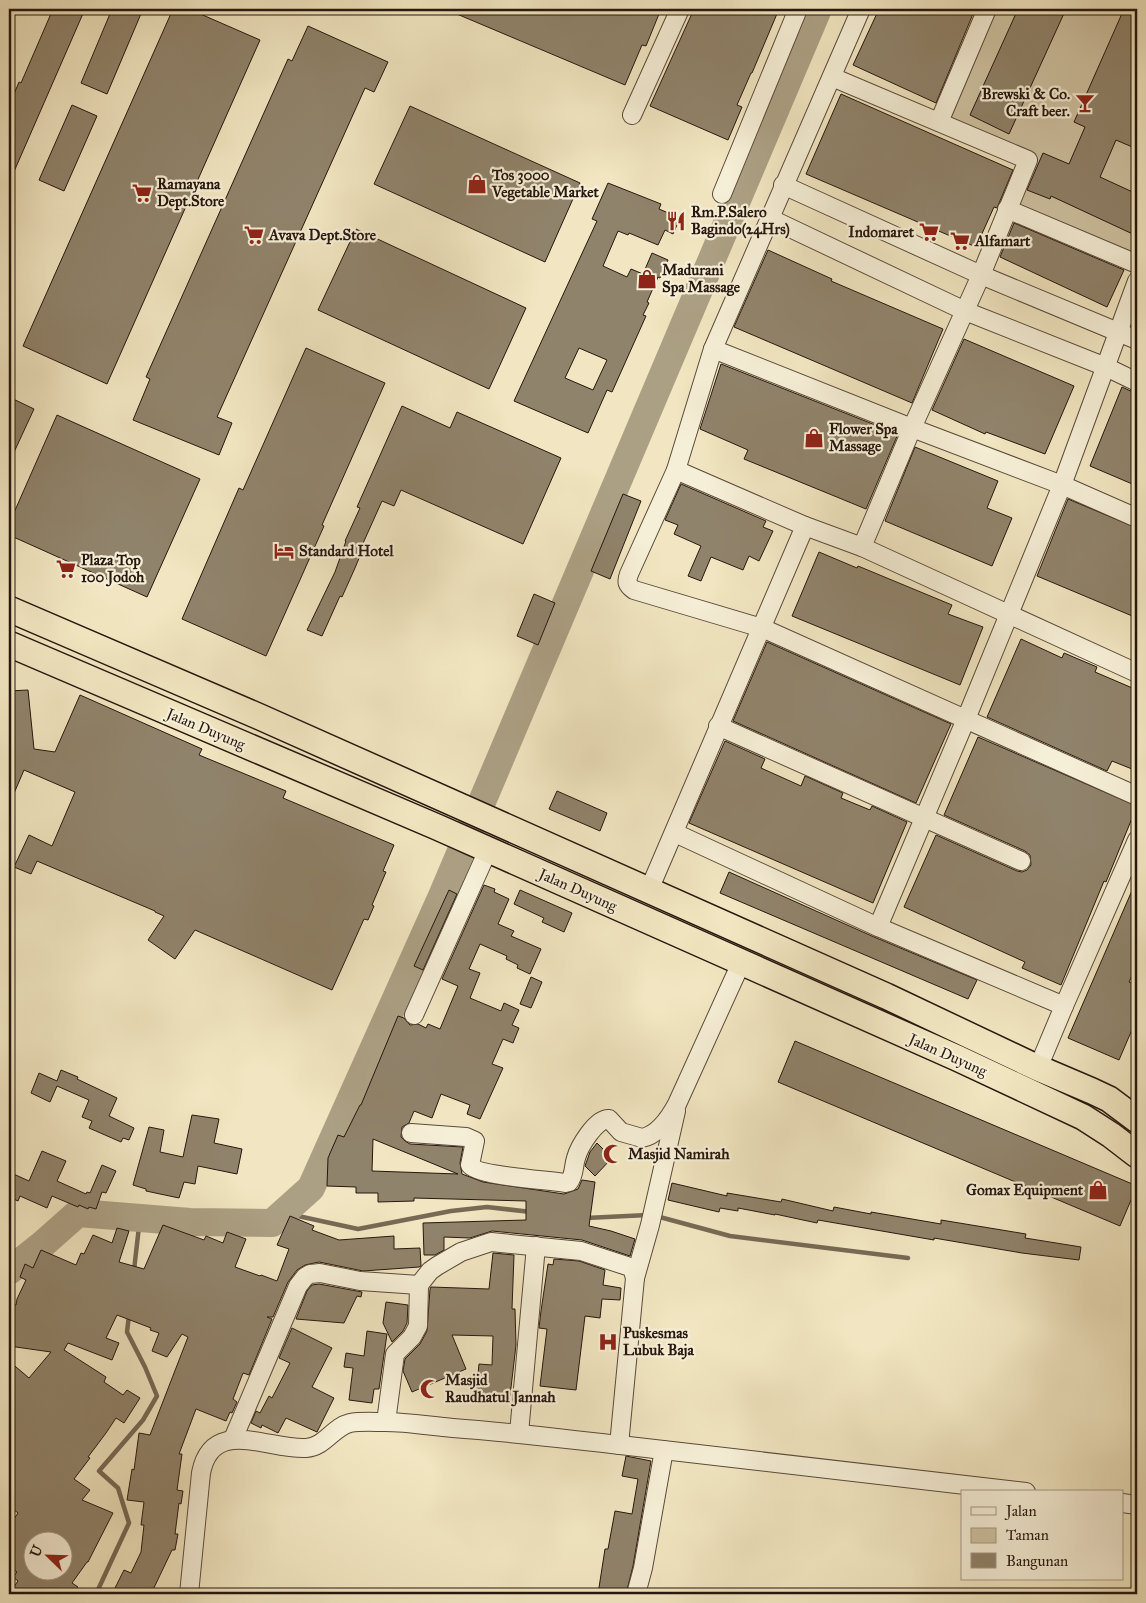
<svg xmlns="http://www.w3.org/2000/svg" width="1146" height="1603" font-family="'IM FELL Great Primer',serif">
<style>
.green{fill:#cfc3a3;stroke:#7b6d58}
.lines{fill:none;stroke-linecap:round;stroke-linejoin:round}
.stream{stroke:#776955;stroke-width:4.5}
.river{stroke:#aca084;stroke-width:28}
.building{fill:#90836b;stroke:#27170e;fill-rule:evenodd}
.minor-casing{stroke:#5a4b3b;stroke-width:20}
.highway-casing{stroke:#27170e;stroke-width:28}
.minor{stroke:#f6efd7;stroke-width:18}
.highway{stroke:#f1e6c1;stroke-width:25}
.labels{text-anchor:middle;stroke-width:4.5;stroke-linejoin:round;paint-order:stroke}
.poi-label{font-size:15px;font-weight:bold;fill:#27170e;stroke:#f6efd7;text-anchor:start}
.street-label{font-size:15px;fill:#27170e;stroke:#f6efd7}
</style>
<rect width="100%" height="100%" fill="#f1e6c1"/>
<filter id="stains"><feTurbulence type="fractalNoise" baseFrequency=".004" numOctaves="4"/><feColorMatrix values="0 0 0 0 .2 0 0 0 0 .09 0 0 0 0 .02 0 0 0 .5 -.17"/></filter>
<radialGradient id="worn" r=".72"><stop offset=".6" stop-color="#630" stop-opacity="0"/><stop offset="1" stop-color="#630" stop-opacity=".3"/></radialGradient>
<!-- green -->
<polygon class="green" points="995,9 1137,9 1137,261 1008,200 1022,162 942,131"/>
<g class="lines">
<!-- stream -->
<g class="stream">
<polyline points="284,1213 358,1229 451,1211 487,1207 531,1212"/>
<polyline points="656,1216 730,1236 908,1258"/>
<polyline points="586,1218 648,1215"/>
<polyline points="134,1270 140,1218"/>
<polyline points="96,1594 129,1523 118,1488 99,1471 143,1420 157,1396 145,1367 127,1332 129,1315"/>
</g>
<!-- river -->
<polyline class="river" points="9,1271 43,1244 78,1213 190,1222 272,1223 311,1188 442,896 818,9"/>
</g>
<!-- building -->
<g class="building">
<polygon points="53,9 85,9 9,183 9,106 19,82 21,83"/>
<polygon points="112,9 143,9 107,94 81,83"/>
<polygon points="173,9 189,9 260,40 107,384 23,346"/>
<polygon points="445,9 661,9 646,46 642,45 625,85"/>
<polygon points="694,9 779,9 752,73 751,73 737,105 742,107 728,140 650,106"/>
<polygon points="879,9 975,9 936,103 853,65"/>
<polygon points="1018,9 1066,9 1009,134 970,115"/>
<polygon points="1124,9 1137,9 1137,149 1116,140 1100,177 1137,194 1137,236 1051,196 1050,199 1027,190 1043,153 1069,164 1085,127 1074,122"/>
<polygon points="308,26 388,62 374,92 365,88 217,417 232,423 219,455 133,420 150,379 146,377 288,59 292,61"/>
<polygon points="841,94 1013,170 997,208 994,207 976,247 806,174"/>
<polygon points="72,105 97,116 64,191 39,180"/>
<polygon points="410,106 580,183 545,262 374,184"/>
<path d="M608 183 661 204 659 209 680 218 673 234 665 230 658 245 629 233 628 235 618 231 603 266 627 277 631 269 643 274 652 253 668 260 660 278 658 277 647 302 649 303 643 315 646 316 612 392 607 390 588 433 514 401 597 221 592 219ZM579 348 607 360 593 390 565 378Z"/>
<polygon points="1014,223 1124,270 1107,307 1000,257"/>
<polygon points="356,229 526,308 489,389 318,310"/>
<polygon points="768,250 832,279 831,281 943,329 912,403 734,327"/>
<polygon points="964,339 1074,386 1045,454 986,432 985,434 932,410"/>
<polygon points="306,348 385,383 322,525 324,526 266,656 182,619 239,488 243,490"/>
<polygon points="721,364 898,434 866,509 744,459 748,450 700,429"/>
<polygon points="1122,387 1137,394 1137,486 1090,466"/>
<polygon points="9,397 34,409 9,463"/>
<polygon points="402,406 450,428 457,412 561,458 523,544 401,490 394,506 382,501 360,550 362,551 355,568 342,597 340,596 322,636 307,630 335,572 346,541 345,541 360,508 357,507"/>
<polygon points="57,415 200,479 147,597 9,535 9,524"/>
<polygon points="915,447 998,481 987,508 1012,518 992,566 885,521"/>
<polygon points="681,484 766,521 763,527 773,531 759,561 749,556 743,570 711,557 701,581 688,576 701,546 674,534 678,525 665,520"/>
<polygon points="623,494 641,501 610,579 591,571"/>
<polygon points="1068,499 1137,528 1137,618 1037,576"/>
<polygon points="819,552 857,568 858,566 952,605 948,614 983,627 960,685 792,616"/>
<polygon points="534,594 555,603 538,645 517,636"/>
<polygon points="1021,639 1062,658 1064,653 1097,667 1095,672 1137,690 1137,771 1112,761 1107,771 987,717"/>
<polygon points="767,642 951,724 916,803 733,721"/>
<polygon points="28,690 34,749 55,752 80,695 202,749 199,755 286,791 283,798 394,845 383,871 386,872 372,905 374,906 368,920 364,919 332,990 195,930 175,959 148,940 164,916 155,912 155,911 37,861 31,874 14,867 29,835 52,846 75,792 24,770 9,805 9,691"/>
<polygon points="978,737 1137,806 1106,882 1104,881 1061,985 1022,968 1025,962 904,907 936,835 1017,871 1022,872 1027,870 1031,865 1030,855 1025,851 944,815"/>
<polygon points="725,741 765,759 761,768 801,786 805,776 843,793 841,798 870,810 872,806 907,822 873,903 689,823"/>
<polygon points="557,791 607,813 600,831 549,809"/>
<polygon points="729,872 874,937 977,980 968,999 720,893"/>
<polygon points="1137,879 1137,964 1129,982 1137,986 1137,1018 1119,1060 1068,1038"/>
<path d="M484 885 495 889 494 892 509 899 498 924 514 931 511 936 541 949 530 974 517 968 518 965 506 959 507 956 480 944 469 969 480 973 470 998 501 1011 504 1003 519 1010 512 1025 519 1028 513 1043 503 1039 492 1064 503 1068 480 1119 467 1114 470 1105 441 1094 432 1118 414 1111 409 1123 402 1127 401 1137 405 1141 410 1144 463 1147 460 1163 462 1174 483 1182 564 1194 578 1189 582 1180 595 1182 589 1226 611 1231 635 1239 630 1256 582 1240 492 1231 470 1238 444 1237V1250L435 1255H424L423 1223 526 1220V1201L414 1198V1201L378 1202V1193H356V1187L327 1186 328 1158 338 1135 344 1137 360 1105H361L398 1016 404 1018 410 1025 418 1024 426 1028 428 1024 440 1029 458 986 442 979ZM373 1139 458 1174 372 1171Z"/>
<polygon points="449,890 457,894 423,970 414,966"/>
<polygon points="520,890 572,913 564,932 542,922 544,918 514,904"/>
<polygon points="531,977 542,982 531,1008 520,1004"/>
<polygon points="795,1041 1137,1186 1120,1226 778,1082"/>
<polygon points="61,1070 78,1077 77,1079 117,1098 109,1116 134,1128 129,1140 123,1138 121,1142 89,1128 92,1121 82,1117 89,1100 57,1086 50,1102 31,1093 39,1073 57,1081"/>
<polygon points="192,1115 219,1119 214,1143 242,1149 237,1174 198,1166 195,1184 184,1182 179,1198 146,1191 146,1189 133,1185 149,1127 164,1130 160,1152 183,1157"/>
<polygon points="597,1143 612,1158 595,1176 585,1166 590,1152"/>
<polygon points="42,1151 66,1161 57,1181 86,1194 87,1192 90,1193 102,1165 116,1171 106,1193 102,1192 96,1209 89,1207 88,1209 79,1205 78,1207 52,1196 47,1208 20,1196 18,1201 9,1197 9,1172 29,1181"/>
<polygon points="672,1183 727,1196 727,1193 781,1202 782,1199 833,1211 834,1207 871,1214 871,1212 941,1224 941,1220 1026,1234 1025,1238 1081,1247 1079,1260 1022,1253 934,1238 934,1240 818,1220 817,1223 775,1214 775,1215 738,1208 738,1211 720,1208 719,1212 668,1200"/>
<path d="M290 1216 314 1226 312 1230 339 1240 394 1236V1249L420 1248 421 1266 419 1267 363 1271 319 1262 305 1265 297 1270 288 1282 273 1317H267L272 1319 249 1375 243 1373 233 1399 237 1402 232 1413 230 1412 226 1421 196 1409 179 1454H182L177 1490 183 1491 181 1504 179 1503 175 1534H178L175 1550H172L151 1594H112L124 1570 131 1573 141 1552 144 1525H141L144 1502 127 1500 132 1469 134 1470 139 1433 150 1435 188 1337 182 1334 167 1357 152 1351 159 1333 150 1330 151 1328 117 1315 106 1338 119 1343 112 1360 68 1343 64 1350 106 1377 104 1382 123 1395 127 1390 140 1398 124 1423 116 1418 106 1433 88 1457 90 1458 74 1479 90 1490 82 1500 113 1513 88 1562H87L72 1583 78 1587 72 1594H9L18 1581 13 1577 17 1572 9 1566V1526L18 1513 9 1506V1361L29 1378 51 1352 9 1346V1304L16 1305 17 1299 26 1280 20 1277 25 1264 33 1268 41 1250 76 1265 81 1253 84 1254 93 1235 112 1243 117 1228 129 1231 119 1262 144 1269 163 1225 204 1240 206 1236 223 1243 227 1232 246 1239 235 1267 260 1276 261 1275 277 1281 289 1249 277 1245ZM32 1540H62V1570H32Z"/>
<polygon points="493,1253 514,1255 512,1309 515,1309 516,1345 510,1396 476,1394 479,1364 492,1365 493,1336 452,1335 466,1369 412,1392 403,1371 405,1359 420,1344 427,1331 430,1289 431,1287 489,1289"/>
<polygon points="554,1259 579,1261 605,1270 603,1285 621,1288 620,1300 602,1299 600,1318 585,1316 576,1390 540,1386 547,1329 539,1328 541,1311 548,1264 553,1265"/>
<polygon points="319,1284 362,1292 361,1297 357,1296 344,1323 296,1319 307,1291 312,1285"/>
<polygon points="386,1302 408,1305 407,1323 403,1331 392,1342 383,1323"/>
<polygon points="292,1328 332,1348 312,1387 334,1398 317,1432 286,1418 278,1433 262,1425 261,1428 251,1423 256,1411 260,1413 269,1396 272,1398 290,1363 279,1358"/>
<polygon points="367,1331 387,1334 379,1389 374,1389 372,1403 349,1400 353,1368 344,1367 346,1353 364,1356"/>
<polygon points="626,1456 651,1461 633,1566 626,1594 598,1594 605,1549 608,1549 615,1511 632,1514 638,1479 622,1476"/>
</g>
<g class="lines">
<defs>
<g id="minor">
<path d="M861 9 713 349 676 470 629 574C626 582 627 585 634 590L762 628 1137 796"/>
<polyline points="832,77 1028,160 981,275 912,428 862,547"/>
<polyline points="632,115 680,9"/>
<polyline points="939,122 987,9"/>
<polyline points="783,185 981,275 1137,340"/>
<polyline points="722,194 798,9"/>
<polyline points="1007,209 1137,264"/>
<polyline points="769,218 965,311 1106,367 1137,382"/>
<polyline points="713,349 912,428 1062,485 1137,518"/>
<polyline points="676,470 805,526 862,547 1137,673"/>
<polyline points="718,726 1021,861"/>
<polyline points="675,833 878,927 1064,1006"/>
<polyline points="649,890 805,526"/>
<polyline points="878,927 966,719 1062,485 1137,281"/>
<polyline points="414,1015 488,850"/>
<polyline points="1038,1068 1064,1006 1137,840"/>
<path d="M411 1133 466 1137 475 1141 470 1165C477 1176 548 1180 565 1183L569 1182C575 1174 573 1167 576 1158 579 1147 596 1118 609 1119L621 1132 642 1138C658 1135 670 1117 677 1104L741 963"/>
<polyline points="386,1422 395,1354 412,1337 418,1326 419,1285 430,1271 437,1266 461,1252 491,1242 581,1251 627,1266 632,1268 635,1278"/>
<polyline points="519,1433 536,1246"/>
<polyline points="233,1439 298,1286 305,1277 310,1274 320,1273 360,1281 419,1285"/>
<polyline points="619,1445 635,1278 650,1225 676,1111"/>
<polyline points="1122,1503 1137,1505"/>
<path d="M189 1594 201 1473C212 1416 268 1450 306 1448 325 1447 333 1427 350 1423 360 1421 374 1422 385 1422 407 1422 430 1426 453 1428 509 1432 564 1439 620 1445 755 1460 890 1476 1026 1492"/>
<polyline points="636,1594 643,1568 664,1450"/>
</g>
<g id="highway">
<polyline points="9,609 260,717 886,996 1038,1068 1092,1091 1109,1099 1137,1120"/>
<polyline points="9,644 437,827 957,1058 1083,1117 1111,1135 1137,1155"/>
</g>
</defs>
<!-- minor casing -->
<use href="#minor" class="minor-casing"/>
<!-- highway casing -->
<use href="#highway" class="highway-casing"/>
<!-- minor -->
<use href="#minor" class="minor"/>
<!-- highway -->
<use href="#highway" class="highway"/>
</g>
<!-- icons -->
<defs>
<symbol id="bar-bare" viewBox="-9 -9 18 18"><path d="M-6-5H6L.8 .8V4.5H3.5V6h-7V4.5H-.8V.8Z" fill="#8f2418" stroke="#f6efd7" stroke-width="2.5" paint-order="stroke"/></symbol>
<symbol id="shop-bare" viewBox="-9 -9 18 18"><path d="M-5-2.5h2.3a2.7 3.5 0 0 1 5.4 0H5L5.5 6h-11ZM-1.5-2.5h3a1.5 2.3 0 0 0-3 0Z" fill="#8f2418" stroke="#f6efd7" stroke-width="2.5" paint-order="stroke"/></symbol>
<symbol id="supermarket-bare" viewBox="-9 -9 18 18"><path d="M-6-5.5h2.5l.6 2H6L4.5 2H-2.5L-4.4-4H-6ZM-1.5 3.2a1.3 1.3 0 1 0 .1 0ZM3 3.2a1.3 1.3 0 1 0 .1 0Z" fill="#8f2418" stroke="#f6efd7" stroke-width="2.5" paint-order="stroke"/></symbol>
<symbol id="restaurant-bare" viewBox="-9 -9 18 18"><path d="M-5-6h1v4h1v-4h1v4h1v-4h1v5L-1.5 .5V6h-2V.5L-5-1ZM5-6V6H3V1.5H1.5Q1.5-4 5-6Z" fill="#8f2418" stroke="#f6efd7" stroke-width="2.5" paint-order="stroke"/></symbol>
<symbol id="hotel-bare" viewBox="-9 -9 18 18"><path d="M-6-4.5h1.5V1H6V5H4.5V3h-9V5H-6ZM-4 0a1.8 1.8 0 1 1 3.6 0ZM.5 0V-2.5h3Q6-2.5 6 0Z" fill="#8f2418" stroke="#f6efd7" stroke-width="2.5" paint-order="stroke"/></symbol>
<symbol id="mosque-bare" viewBox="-9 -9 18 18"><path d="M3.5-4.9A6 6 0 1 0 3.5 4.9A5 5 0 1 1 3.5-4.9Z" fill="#8f2418" stroke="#f6efd7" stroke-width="2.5" paint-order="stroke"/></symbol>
<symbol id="hospital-bare" viewBox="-9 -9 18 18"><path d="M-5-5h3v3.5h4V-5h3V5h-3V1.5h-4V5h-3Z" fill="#8f2418" stroke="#f6efd7" stroke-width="2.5" paint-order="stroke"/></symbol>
</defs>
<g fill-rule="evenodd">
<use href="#bar-bare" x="1071" y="89" width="28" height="28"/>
<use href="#shop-bare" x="463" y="170" width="28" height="28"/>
<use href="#supermarket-bare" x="128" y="179" width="28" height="28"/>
<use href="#restaurant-bare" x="662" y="207" width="28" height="28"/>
<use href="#supermarket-bare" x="915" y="218" width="28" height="28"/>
<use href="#supermarket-bare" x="240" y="221" width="28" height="28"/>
<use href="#supermarket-bare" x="946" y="227" width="28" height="28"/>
<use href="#shop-bare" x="633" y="265" width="28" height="28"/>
<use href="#shop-bare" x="800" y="424" width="28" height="28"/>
<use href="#hotel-bare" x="270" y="537" width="28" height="28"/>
<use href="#supermarket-bare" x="52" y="555" width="28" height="28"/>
<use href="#mosque-bare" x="599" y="1140" width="28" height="28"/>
<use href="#shop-bare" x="1084" y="1176" width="28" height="28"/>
<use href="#hospital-bare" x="594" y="1328" width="28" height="28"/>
<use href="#mosque-bare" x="416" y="1375" width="28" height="28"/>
</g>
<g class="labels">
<!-- poi labels -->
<g class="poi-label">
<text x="1070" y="99" text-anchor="end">Brewski &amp; Co.<tspan x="1070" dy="17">Craft beer.</tspan></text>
<text x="492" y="180">Tos 3000<tspan x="492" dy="17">Vegetable Market</tspan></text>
<text x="157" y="189">Ramayana<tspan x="157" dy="17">Dept.Store</tspan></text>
<text x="691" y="217">Rm.P.Salero<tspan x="691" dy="17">Bagindo(24Hrs)</tspan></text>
<text x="914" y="237" text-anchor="end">Indomaret</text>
<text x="269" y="240">Avava Dept.Store</text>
<text x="975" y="246">Alfamart</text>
<text x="662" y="275">Madurani<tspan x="662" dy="17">Spa Massage</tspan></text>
<text x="829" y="434">Flower Spa<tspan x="829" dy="17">Massage</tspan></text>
<text x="299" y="556">Standard Hotel</text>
<text x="81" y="565">Plaza Top<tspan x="81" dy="17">100 Jodoh</tspan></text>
<text x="628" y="1159">Masjid Namirah</text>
<text x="1083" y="1195" text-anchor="end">Gomax Equipment</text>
<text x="623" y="1338">Puskesmas<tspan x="623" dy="17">Lubuk Baja</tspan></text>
<text x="445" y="1385">Masjid<tspan x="445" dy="17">Raudhatul Jannah</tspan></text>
</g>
<!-- street labels -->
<g class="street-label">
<text transform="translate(206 729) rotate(23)" y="5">Jalan Duyung</text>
<text transform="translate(578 890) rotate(24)" y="5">Jalan Duyung</text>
<text transform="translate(948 1055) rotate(24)" y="5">Jalan Duyung</text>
</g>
</g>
<!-- margin -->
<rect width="1146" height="1603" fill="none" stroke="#f1e6c1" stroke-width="30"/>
<rect x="10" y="10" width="1126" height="1583" fill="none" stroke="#27170e" stroke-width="2.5"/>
<rect x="15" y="15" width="1116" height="1573" fill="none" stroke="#27170e"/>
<!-- legend -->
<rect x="961" y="1490" width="162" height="90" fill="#f6efd7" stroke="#a39987"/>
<rect x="971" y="1507" width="25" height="8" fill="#f6efd7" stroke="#a39987"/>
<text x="1006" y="1516" font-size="15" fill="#27170e">Jalan</text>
<rect x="971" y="1528" width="25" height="15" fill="#cfc3a3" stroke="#a39987"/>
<text x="1006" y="1540" font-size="15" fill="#27170e">Taman</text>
<rect x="971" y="1553" width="25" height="15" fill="#90836b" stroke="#a39987"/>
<text x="1006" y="1566" font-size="15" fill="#27170e">Bangunan</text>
<!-- north arrow -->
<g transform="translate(48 1556) rotate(293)"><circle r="24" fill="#f6efd7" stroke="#a39987"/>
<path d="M0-4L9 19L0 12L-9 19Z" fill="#8f2418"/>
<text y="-8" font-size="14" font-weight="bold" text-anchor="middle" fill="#27170e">U</text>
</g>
<rect width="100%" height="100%" filter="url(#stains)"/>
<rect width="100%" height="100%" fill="url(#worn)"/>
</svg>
